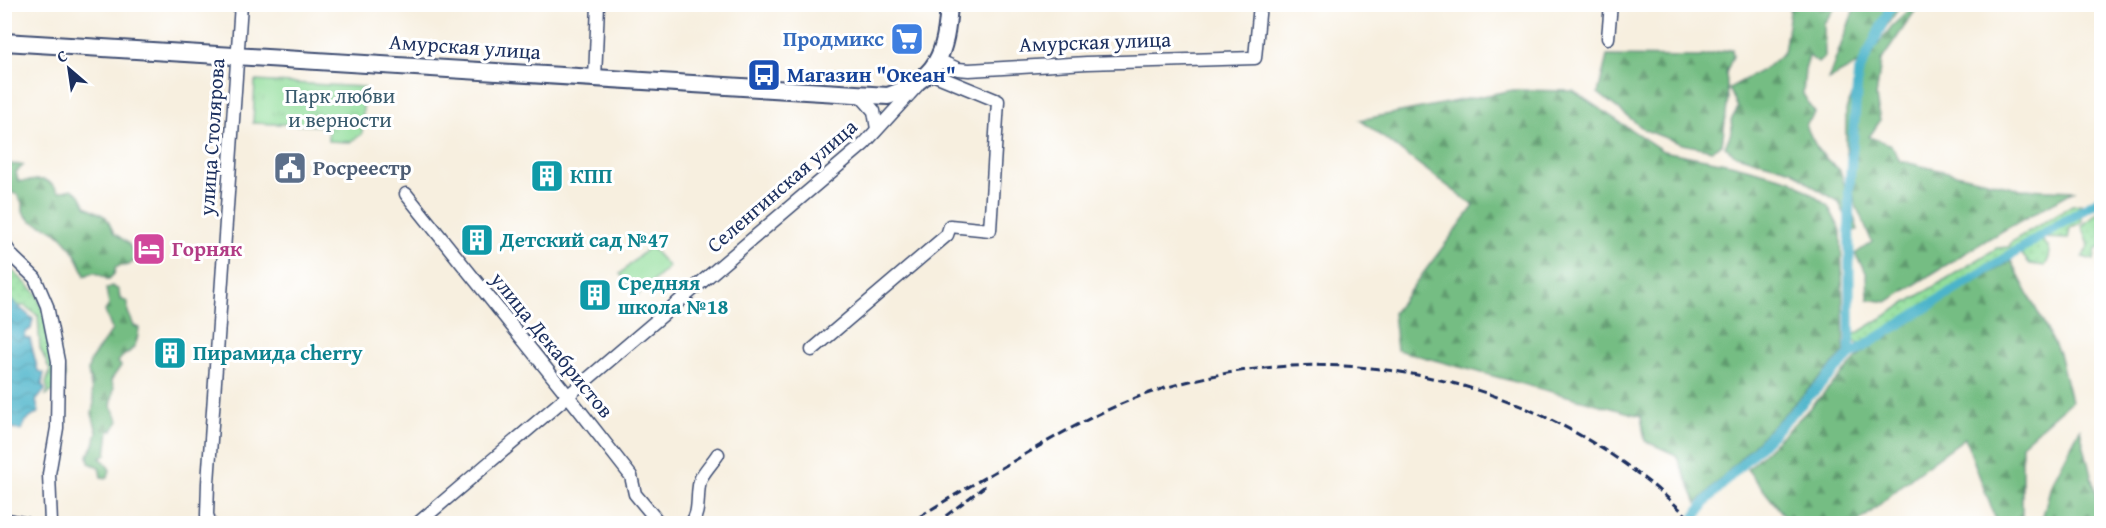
<svg xmlns="http://www.w3.org/2000/svg" width="2106" height="528" font-family="'Gentium Book Plus',serif">
<style>
.grass{fill:url(#grass-dots);stroke:#56867c;stroke-width:1.5}
.forest{fill:url(#forest-firs);stroke:#487670;stroke-width:1.5}
.park{fill:url(#park-tufts);stroke:#56867c;stroke-width:1.5}
.pitch{fill:#92de9b;stroke:#56867c;stroke-width:1.5}
.water{fill:url(#water-waves);stroke:#347294;stroke-width:1.5}
.lines{fill:none;stroke-linecap:round;stroke-linejoin:round}
.canal{stroke:#4cb4ca;stroke-width:10}
.street-casing{stroke:#3c4c71;stroke-width:15}
.secondary-casing{stroke:#3c4c71;stroke-width:20}
.street{stroke:#fff;stroke-width:12}
.secondary{stroke:#fff;stroke-width:16}
.rail{stroke:#1b2f5e;stroke-width:3;stroke-dasharray:9 4.5;stroke-linecap:butt}
.labels{text-anchor:middle;stroke-width:6;stroke-linejoin:round;paint-order:stroke}
.shop-label{font-size:21px;font-weight:bold;fill:#366cbe;stroke:#fff;text-anchor:end}
.street-label{font-size:21px;fill:#1b2f5e;stroke:#fff}
.transit-label{font-size:21px;font-weight:bold;fill:#164399;stroke:#fff;text-anchor:start}
.park-label{font-size:21px;fill:#395b6d;stroke:#fff}
.service-label{font-size:21px;font-weight:bold;fill:#4e5e75;stroke:#fff;text-anchor:start}
.culture-label{font-size:21px;font-weight:bold;fill:#0d838f;stroke:#fff;text-anchor:start}
.hotel-label{font-size:21px;font-weight:bold;fill:#b23c85;stroke:#fff;text-anchor:start}
</style>
<defs>
<pattern id="grass-dots" width="8" height="8" patternUnits="userSpaceOnUse" patternTransform="scale(1.5)"><rect width="8" height="8" fill="#92de9b"/><path d="M2 2h.1M6 6h.1" fill="none" stroke="#7dbf88" stroke-width="1.8" stroke-linecap="round"/></pattern>
<pattern id="forest-firs" width="22" height="20" patternUnits="userSpaceOnUse" patternTransform="scale(1.5)"><rect width="22" height="20" fill="#75bd83"/><path d="M5 1l3.5 6h-7zM16 11l3.5 6h-7z" fill="#5f9a6e"/></pattern>
<pattern id="park-tufts" width="24" height="20" patternUnits="userSpaceOnUse" patternTransform="scale(1.5)"><rect width="24" height="20" fill="#92de9b"/><path d="M3 7l-1-3M5 7V3M7 7l1-3M15 17l-1-3M17 17v-4M19 17l1-3" fill="none" stroke="#7dbf88"/></pattern>
<pattern id="water-waves" width="16" height="10" patternUnits="userSpaceOnUse" patternTransform="scale(1.5)"><rect width="16" height="10" fill="#4cb4ca"/><path d="M0 5q4-4 8 0t8 0" fill="none" stroke="#3e93a7"/></pattern>
</defs>
<rect width="100%" height="100%" fill="#fff"/>
<filter id="ink" filterUnits="userSpaceOnUse"><feTurbulence type="fractalNoise" baseFrequency=".0167" numOctaves="2"/><feDisplacementMap in="SourceGraphic" scale="12" xChannelSelector="R" yChannelSelector="G"/><feConvolveMatrix kernelMatrix="1 2 1 2 8 2 1 2 1" color-interpolation-filters="sRGB"/></filter>
<filter id="wash" filterUnits="userSpaceOnUse"><feTurbulence type="fractalNoise" baseFrequency=".008" numOctaves="4" result="noise"/><feDisplacementMap in="SourceGraphic" scale="24" xChannelSelector="R" yChannelSelector="G"/><feGaussianBlur stdDeviation="1.35" result="paint"/><feColorMatrix in="noise" values="0 0 0 0 0 0 0 0 0 0 0 0 0 0 0 0 0 1.4 0 .05"/><feComposite in="paint" operator="in"/></filter>
<g filter="url(#wash)">
<rect width="100%" height="100%" fill="#f7efdf"/>
<!-- grass -->
<g class="grass">
<path d="M2081 204 2082 222 2070 228 2068 239 2040 238C2051 248 2053 252 2045 266L2030 264 2018 250 2012 249 1915 311 1858 345 1852 336 1997 248 2009 247 2011 242 2072 205Z"/>
<polygon points="2101,209 2101,247 2096,248 2094,260 2083,257 2089,245 2082,226"/>
<polygon points="7,270 15,273 37,294 63,368 65,376 54,391 46,395 48,390 46,384 50,370 40,348 38,316 25,306 15,306 5,295 5,272"/>
</g>
<!-- forest -->
<g class="forest">
<polygon points="1856,4 1901,5 1863,61 1828,80"/>
<path d="M1791 5H1837L1824 23 1825 56 1818 63 1809 56 1805 70 1803 94 1815 113 1806 125C1814 145 1822 158 1840 170L1858 230 1853 231 1838 201 1812 186 1792 170 1736 155 1725 147 1732 130 1731 120 1738 108 1729 88 1766 68 1784 52Z"/>
<polygon points="1915,5 1919,5 1881,61 1876,97 1880,121 1869,137 1891,145 1900,161 2021,189 2074,191 1988,239 1887,302 1868,299 1867,274 1855,254 1872,242 1855,203 1846,148 1846,110 1870,55 1892,26"/>
<polygon points="1732,49 1733,56 1726,73 1728,99 1722,144 1712,150 1682,144 1645,130 1598,93 1607,56 1699,57"/>
<polygon points="1513,90 1573,91 1663,151 1731,164 1792,180 1828,206 1841,231 1844,353 1697,503 1676,455 1645,441 1641,416 1397,350 1393,313 1474,206 1360,120"/>
<path d="M5 164 24 165 16 172 18 181C37 183 44 172 59 192L72 189 80 195 86 206 106 217 114 233 128 243 138 258 129 265 116 267 114 274 108 280C100 274 95 270 85 276 80 260 67 237 51 229 38 222 32 225 23 212V205L18 195 5 190Z"/>
<polygon points="2011,261 2059,353 2071,401 2022,444 2022,523 1997,523 1965,438 1914,475 1858,523 1790,523 1747,469 1805,413 1861,354 1892,330"/>
<path d="M112 286 119 290 120 299 128 302V312L134 326 139 328C138 334 138 343 133 348 128 355 123 353 118 362L121 366 111 380 114 387 111 406 119 421 113 430 109 431 106 455 100 458 105 462 110 470 108 478 101 477 99 467 89 463 88 455 94 445 97 432 92 414 94 402 88 371 90 361 112 330 105 311 109 305 106 289Z"/>
<polygon points="2080,429 2097,501 2101,506 2101,523 2041,523 2051,485"/>
</g>
<!-- park -->
<polygon class="park" points="255,81 364,87 362,134 350,142 328,141 328,126 253,123"/>
<!-- pitch -->
<polygon class="pitch" points="650,246 669,267 638,295 620,274"/>
<!-- water -->
<polygon class="water" points="5,295 33,319 31,329 26,332 25,338 30,339 38,371 44,373 42,384 45,390 36,401 39,412 26,421 21,431 5,425"/>
<g class="lines">
<!-- canal -->
<g class="canal">
<polyline points="1850,355 1849,192 1858,74 1892,4"/>
<polyline points="1690,524 1707,500 1850,355 2102,198"/>
</g>
</g>
</g>
<g filter="url(#ink)">
<g class="lines">
<defs>
<g id="street">
<polyline points="1608,38 1611,4"/>
<polyline points="938,60 958,69 969,70 1087,63 1255,58 1260,4"/>
<polyline points="595,79 598,4"/>
<polyline points="860,95 874,111 877,129"/>
<polyline points="406,194 577,407 631,476 635,494 660,524"/>
<polyline points="4,244 13,257 35,278 47,306 58,361 57,428 49,474 51,524"/>
<polyline points="812,350 947,235 950,226 990,230 998,101 930,73"/>
<polyline points="4,519 28,524"/>
<polyline points="210,524 207,515 208,483 241,4"/>
<polyline points="417,524 864,144 917,86"/>
<path d="M690 524C702 513 695 491 701 478 705 470 713 462 718 454"/>
</g>
<path id="secondary" d="M4 42 888 96C938 79 946 54 949 4"/>
</defs>
<!-- street casing -->
<use href="#street" class="street-casing"/>
<!-- secondary casing -->
<use href="#secondary" class="secondary-casing"/>
<!-- street -->
<use href="#street" class="street"/>
<!-- secondary -->
<use href="#secondary" class="secondary"/>
<!-- rail -->
<g class="rail">
<path d="M908 524C944 501 980 480 1017 459 1056 436 1096 413 1138 397 1332 326 1551 377 1695 524"/>
<polyline points="935,524 985,486"/>
</g>
</g>
</g>
<!-- icons -->
<defs>
<symbol id="supermarket-square" viewBox="-11 -11 22 22"><rect x="-9" y="-9" width="18" height="18" rx="4" fill="#3f7fe0" stroke="#fff"/><path d="M-6-5.5h2.5l.6 2H6L4.5 2H-2.5L-4.4-4H-6ZM-1.5 3.2a1.3 1.3 0 1 0 .1 0ZM3 3.2a1.3 1.3 0 1 0 .1 0Z" fill="#fff"/></symbol>
<symbol id="bus-square" viewBox="-11 -11 22 22"><rect x="-9" y="-9" width="18" height="18" rx="4" fill="#1a4fb4" stroke="#fff"/><path d="M-5-6H5V4H4V6H2V4H-2V6H-4V4H-5ZM-3.5-4V0h7V-4ZM-3.5 1.2v1.5H-2V1.2ZM2 1.2v1.5H3.5V1.2Z" fill="#fff"/></symbol>
<symbol id="civic-square" viewBox="-11 -11 22 22"><rect x="-9" y="-9" width="18" height="18" rx="4" fill="#5c6f8a" stroke="#fff"/><path d="M-.6-6.5H3V-4.5H.6V-3L4-1V1h2V6H-6V1h2V-1L-.6-3ZM-1.2 2.5V6h2.4V2.5Z" fill="#fff"/></symbol>
<symbol id="building-square" viewBox="-11 -11 22 22"><rect x="-9" y="-9" width="18" height="18" rx="4" fill="#0f9aa8" stroke="#fff"/><path d="M-4-6H4V6H1V3H-1V6H-4ZM-2.5-4.3h1.7v1.8h-1.7ZM.8-4.3h1.7v1.8H.8ZM-2.5-1h1.7V.8h-1.7ZM.8-1h1.7V.8H.8Z" fill="#fff"/></symbol>
<symbol id="hotel-square" viewBox="-11 -11 22 22"><rect x="-9" y="-9" width="18" height="18" rx="4" fill="#d1479c" stroke="#fff"/><path d="M-6-4.5h1.5V1H6V5H4.5V3h-9V5H-6ZM-4 0a1.8 1.8 0 1 1 3.6 0ZM.5 0V-2.5h3Q6-2.5 6 0Z" fill="#fff"/></symbol>
</defs>
<g fill-rule="evenodd">
<use href="#supermarket-square" x="888" y="20" width="38" height="38"/>
<use href="#bus-square" x="745" y="56" width="38" height="38"/>
<use href="#civic-square" x="271" y="149" width="38" height="38"/>
<use href="#building-square" x="528" y="157" width="38" height="38"/>
<use href="#building-square" x="458" y="221" width="38" height="38"/>
<use href="#hotel-square" x="130" y="230" width="38" height="38"/>
<use href="#building-square" x="576" y="276" width="38" height="38"/>
<use href="#building-square" x="151" y="334" width="38" height="38"/>
</g>
<g class="labels">
<!-- shop labels -->
<g class="shop-label">
<text x="884" y="46">Продмикс</text>
</g>
<!-- street labels -->
<g class="street-label">
<text transform="translate(1095 42) rotate(-2)" y="7">Амурская улица</text>
<text transform="translate(465 47) rotate(4)" y="7">Амурская улица</text>
<text transform="translate(212 137) rotate(-86)" y="7">улица Столярова</text>
<text transform="translate(782 186) rotate(-41)" y="7">Селенгинская улица</text>
<text transform="translate(552 345) rotate(51)" y="7">улица Декабристов</text>
</g>
<!-- transit labels -->
<g class="transit-label">
<text x="787" y="82">Магазин "Океан"</text>
</g>
<!-- park labels -->
<g class="park-label">
<text x="340" y="103">Парк любви<tspan x="340" dy="24">и верности</tspan></text>
</g>
<!-- service labels -->
<g class="service-label">
<text x="313" y="175">Росреестр</text>
</g>
<!-- culture labels -->
<g class="culture-label">
<text x="570" y="183">КПП</text>
<text x="500" y="247">Детский сад №47</text>
<text x="618" y="290">Средняя<tspan x="618" dy="24">школа №18</tspan></text>
<text x="193" y="360">Пирамида cherry</text>
</g>
<!-- hotel labels -->
<g class="hotel-label">
<text x="172" y="256">Горняк</text>
</g>
</g>
<!-- margin -->
<rect width="2106" height="528" fill="none" stroke="#fff" stroke-width="24"/>
<!-- north arrow -->
<g transform="translate(69 69) rotate(331)" stroke="#ffffff" stroke-width="4.5" paint-order="stroke">
<path d="M0-4.5L10 22L0 15L-10 22Z" fill="#1b2f5e"/>
<text y="-9" font-size="16" font-weight="bold" text-anchor="middle" fill="#1b2f5e">С</text>
</g>
</svg>
